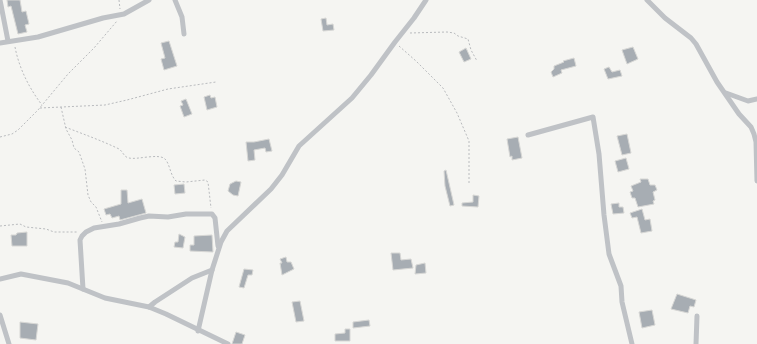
<svg xmlns="http://www.w3.org/2000/svg" width="757" height="344" font-family="Commissioner,sans-serif">
<style>
.building{fill:#a7adb3;stroke:#d7d7d5}
.lines{fill:none;stroke-linecap:round;stroke-linejoin:round}
.path{stroke:#b9bbbe;stroke-width:1;stroke-dasharray:2 2;stroke-linecap:butt}
.minor{stroke:#bfc2c6;stroke-width:5}
</style>
<rect width="100%" height="100%" fill="#f5f5f2"/>
<!-- building -->
<g class="building">
<polygon points="7,0 20,0 22,12 26,11 29,24 25,25 27,32 18,34 11,6 8,7"/>
<polygon points="326,18 327,25 333,24 334,30 323,31 321,19"/>
<polygon points="169,41 177,66 164,70 161,59 165,58 161,43"/>
<polygon points="633,47 638,59 627,64 622,50"/>
<polygon points="466,48 471,59 464,62 459,52"/>
<polygon points="574,58 576,66 561,70 562,73 553,77 551,72 554,69 554,66 564,62 563,61"/>
<polygon points="609,67 612,72 620,70 622,76 608,79 604,69"/>
<polygon points="210,95 211,98 215,97 217,107 207,110 204,97"/>
<polygon points="186,99 192,114 184,117 180,106 183,105 181,101"/>
<polygon points="627,134 631,153 622,155 617,136"/>
<polygon points="518,137 522,158 512,160 512,156 510,157 507,139"/>
<polygon points="269,139 272,151 266,152 265,148 254,150 255,160 248,161 246,142 254,142"/>
<polygon points="626,158 629,169 618,172 615,161"/>
<polygon points="446,170 454,205 450,206 445,186 444,171"/>
<polygon points="640,179 648,179 650,185 655,185 657,190 653,192 655,200 653,201 654,204 638,207 635,198 632,198 630,192 633,191 631,186 641,182"/>
<polygon points="236,181 241,182 238,196 233,195 228,191 230,184"/>
<polygon points="184,184 185,193 175,194 174,185"/>
<polygon points="121,190 127,190 128,203 142,199 146,213 120,220 119,216 112,218 110,214 106,215 104,209 121,204"/>
<polygon points="473,195 479,196 478,207 462,206 462,203 473,202"/>
<polygon points="619,203 619,207 623,207 624,213 613,214 611,204"/>
<polygon points="642,209 645,220 650,219 652,231 641,233 637,217 632,218 630,213"/>
<polygon points="27,232 27,246 12,246 11,235 16,235 17,233"/>
<polygon points="179,234 185,237 183,248 174,247 175,242 178,242"/>
<polygon points="212,235 213,252 190,251 190,245 194,245 194,236"/>
<polygon points="391,253 400,253 401,260 411,259 413,268 393,270"/>
<polygon points="286,257 287,262 291,262 294,269 282,275 280,263 282,263 280,259"/>
<polygon points="425,263 426,273 415,274 416,265"/>
<polygon points="244,269 253,270 252,275 248,275 244,288 239,287"/>
<polygon points="677,294 696,300 694,307 690,306 688,313 671,309"/>
<polygon points="300,301 304,321 296,322 292,302"/>
<polygon points="652,310 655,325 642,328 639,312"/>
<polygon points="369,320 370,326 353,328 353,322"/>
<polygon points="20,322 38,324 36,340 20,338"/>
<polygon points="345,329 350,329 350,341 335,341 335,334 345,333"/>
<polygon points="236,332 245,335 242,344 232,344"/>
</g>
<g class="lines">
<!-- path -->
<g class="path">
<polyline points="119,0 120,9"/>
<polyline points="410,33 447,32 454,33 458,36 468,39 471,50 477,61"/>
<polyline points="399,46 416,61 443,88 457,113 469,141 469,183"/>
<path d="M15 47C19 68 29 88 42 105"/>
<polyline points="61,107 66,129 72,140 74,148 79,152 85,169 88,195 91,202 96,207 102,222"/>
<polyline points="40,108 105,105 127,100 168,89 216,82"/>
<path d="M65 127C83 134 100 140 117 148 123 150 123 157 129 158 137 160 159 153 165 159 170 164 170 175 176 181L186 182 205 180 208 182 211 208"/>
<polyline points="0,137 12,134 18,130 38,110 68,74 94,48 117,21"/>
<polyline points="0,226 20,224 26,227 46,229 54,232 78,232"/>
</g>
<!-- minor -->
<g class="minor">
<polyline points="0,0 8,41"/>
<polyline points="175,0 182,17 184,34"/>
<polyline points="647,0 665,18 691,38 696,44 717,82 739,114 751,127 754,134 756,142 757,181"/>
<polyline points="0,43 38,37 103,18 124,14 149,0"/>
<polyline points="726,93 748,101 757,99"/>
<polyline points="528,135 593,117 599,154 604,215 609,254 621,286 622,302 632,344"/>
<polyline points="0,279 21,274 68,283 105,298 149,307 166,314 228,344"/>
<polyline points="83,289 80,240 82,236 86,232 94,228 119,224 140,218 149,216 168,217 186,214 212,214 215,218 218,246"/>
<polyline points="149,307 155,302 192,278 212,270"/>
<polyline points="0,315 9,344"/>
<polyline points="198,331 212,270 221,242 227,231 271,189 282,175 299,146 352,98 371,75 395,42 414,18 426,0"/>
<polyline points="696,344 697,316"/>
</g>
</g>
</svg>
